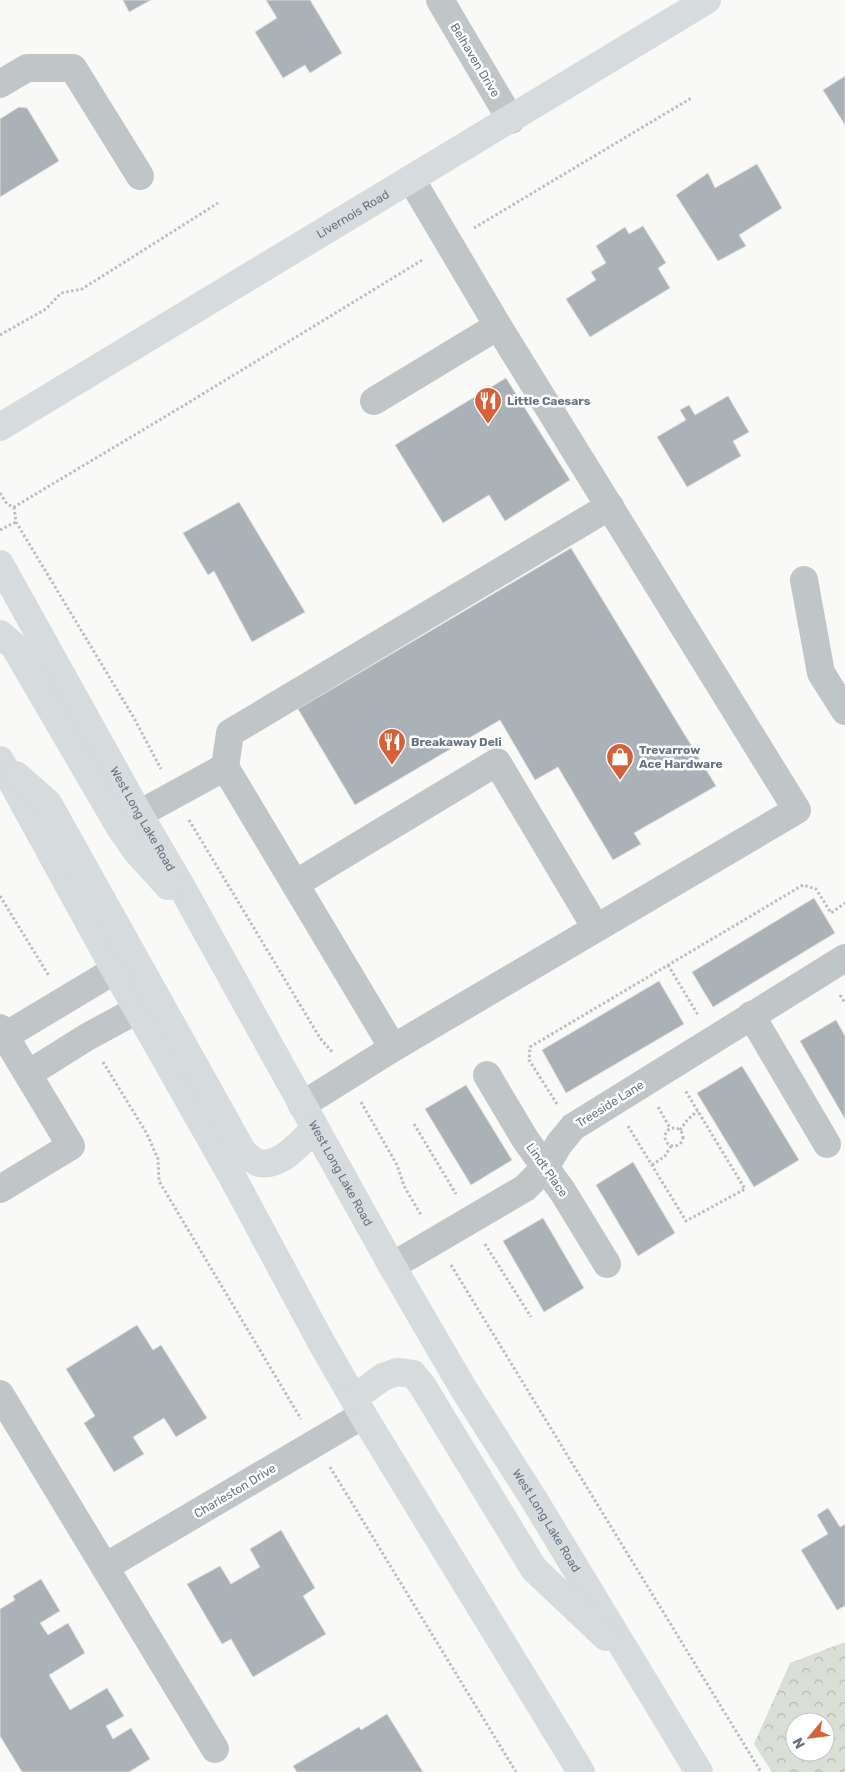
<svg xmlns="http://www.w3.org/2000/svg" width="845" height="1772" font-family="Rubik,sans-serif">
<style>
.forest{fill:url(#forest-crowns);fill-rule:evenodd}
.building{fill:#aab2b7;stroke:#dbdbd9}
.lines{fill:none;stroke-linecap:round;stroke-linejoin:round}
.path{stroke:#bbbec0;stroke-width:3;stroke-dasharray:2.5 2.5;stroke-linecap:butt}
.minor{stroke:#c0c5c8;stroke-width:28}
.major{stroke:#d6dbde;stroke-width:28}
.labels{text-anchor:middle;stroke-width:5;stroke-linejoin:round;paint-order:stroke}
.street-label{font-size:12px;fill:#667480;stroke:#fff}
.poi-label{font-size:12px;font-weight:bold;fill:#667480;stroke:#fff;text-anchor:start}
</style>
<defs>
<pattern id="forest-crowns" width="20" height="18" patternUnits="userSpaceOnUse" patternTransform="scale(1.25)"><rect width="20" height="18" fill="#d9ded6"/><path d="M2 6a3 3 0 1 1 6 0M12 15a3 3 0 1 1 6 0" fill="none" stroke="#b4b9b3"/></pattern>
</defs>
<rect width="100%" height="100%" fill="#f9f9f7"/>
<!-- forest -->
<path class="forest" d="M845 1642V1772H772L754 1744 790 1663ZM795 1722H825V1752H795Z"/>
<!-- building -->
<g class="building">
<polygon points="123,0 151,0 129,12"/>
<polygon points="266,0 310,0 342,53 310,73 305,65 283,78 255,32 277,18"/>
<polygon points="845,76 845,125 823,90"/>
<polygon points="19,107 27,108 59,161 0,197 0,119"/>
<polygon points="757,164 782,208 739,235 746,246 718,261 676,195 708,173 715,188"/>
<polygon points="643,226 666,263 658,268 670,288 590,337 566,299 596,280 591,272 606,263 596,246 625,227 629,234"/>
<polygon points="506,378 570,480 505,521 489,495 443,523 395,445"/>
<polygon points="728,396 749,432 733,441 741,456 687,487 657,437 686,420 680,410 689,405 695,415"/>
<polygon points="239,502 305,612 252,642 214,571 208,575 183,533"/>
<polygon points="571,548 716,786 634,833 641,844 613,860 558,767 535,780 500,720 355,805 298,709"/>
<polygon points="814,898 835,933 713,1007 692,972"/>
<polygon points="659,981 684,1024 566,1093 542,1050"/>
<polygon points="836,1020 845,1036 845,1119 800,1041"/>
<polygon points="742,1066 799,1160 754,1187 697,1093"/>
<polygon points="466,1085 512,1160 471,1185 425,1109"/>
<polygon points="633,1162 675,1233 638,1256 596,1185"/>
<polygon points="543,1218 584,1288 544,1312 503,1241"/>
<polygon points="137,1325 153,1350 161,1345 207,1418 176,1437 164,1418 133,1437 144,1454 114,1472 84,1423 95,1416 66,1369"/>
<polygon points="828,1508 840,1527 845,1524 845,1606 837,1610 801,1550 828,1534 817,1515"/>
<polygon points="281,1530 315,1588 303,1596 326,1634 253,1677 231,1639 222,1644 187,1584 220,1566 231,1584 260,1567 250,1549"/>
<polygon points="41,1579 60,1611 40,1623 48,1635 68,1623 85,1653 49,1675 70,1710 107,1688 124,1716 106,1726 113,1739 131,1728 150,1759 129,1772 22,1772 0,1736 0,1609 15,1600 13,1596"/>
<polygon points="387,1714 423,1772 297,1772 293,1766 359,1727 361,1730"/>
</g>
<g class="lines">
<!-- path -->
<g class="path">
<polyline points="474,228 693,97"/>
<polyline points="0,335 46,309 61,293 82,289 218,203"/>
<polyline points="0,493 7,504 14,507 183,406 424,259"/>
<polyline points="14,507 16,522 134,718 161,769"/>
<polyline points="0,530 16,522"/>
<polyline points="189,820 320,1038 333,1053"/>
<polyline points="0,896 49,976"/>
<polyline points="668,965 698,1015"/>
<polyline points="840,995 845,1003"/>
<polyline points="103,1062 147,1134 158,1159 159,1181 301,1419"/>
<polyline points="361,1102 397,1165 404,1186 421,1215"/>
<polyline points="557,1104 529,1060 530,1047 803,885 816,889 831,913 845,903"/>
<polyline points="658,1107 670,1128"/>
<polyline points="414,1124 456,1194"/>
<polyline points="628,1126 686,1221 745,1189 685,1090"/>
<circle cx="674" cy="1137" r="9"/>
<polyline points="680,1130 688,1119 698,1111"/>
<polyline points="652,1165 665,1156 671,1146"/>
<polyline points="485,1244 531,1317"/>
<polyline points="451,1265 761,1772"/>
<polyline points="330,1467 516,1772"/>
</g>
<!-- minor -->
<g class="minor">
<polyline points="440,0 511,120"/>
<polyline points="0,84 27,68 73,68 140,176"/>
<polyline points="374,401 498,326"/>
<polyline points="804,580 821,673 845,711"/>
<polyline points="225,767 393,1048"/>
<polyline points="139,814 225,767 230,733 610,506"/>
<polyline points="295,884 497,762 596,928"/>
<polyline points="751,1015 827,1144"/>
<polyline points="0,1028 71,1146 0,1189"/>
<polyline points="5,1036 115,970"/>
<polyline points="28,1074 87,1037 137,1010"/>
<polyline points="487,1075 525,1139 563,1192 607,1264"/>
<polyline points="302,1105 393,1048 797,810 498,326 411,179"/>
<polyline points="392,1266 525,1188 545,1168 559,1144 573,1127 845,958"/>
<polyline points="0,1394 215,1749"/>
<polyline points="105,1567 363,1415"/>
</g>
<!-- major -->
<g class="major">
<path id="s1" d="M0 427C235 284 472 144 707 0"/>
<path id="s2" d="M0 564 139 814 180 884 392 1266 463 1388 533 1498 699 1772"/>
<polyline points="0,634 14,646 119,826 137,852 168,886"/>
<polyline points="0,760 115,970 234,1180 320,1340 363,1415 581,1772"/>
<path d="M16 775 48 803 243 1152C247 1155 254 1162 259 1163 282 1167 300 1142 315 1129"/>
<polyline points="354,1398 383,1377 397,1372 413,1374 422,1385 534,1569 606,1637"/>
</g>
</g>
<!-- icons -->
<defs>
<symbol id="restaurant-pin" viewBox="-11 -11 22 30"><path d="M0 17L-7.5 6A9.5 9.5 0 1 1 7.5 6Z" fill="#d86038" stroke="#fff"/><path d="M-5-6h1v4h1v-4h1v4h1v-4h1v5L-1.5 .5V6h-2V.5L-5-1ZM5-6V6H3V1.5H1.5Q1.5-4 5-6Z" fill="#fff"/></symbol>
<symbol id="shop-pin" viewBox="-11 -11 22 30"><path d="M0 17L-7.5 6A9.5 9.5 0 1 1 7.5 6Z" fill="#d86038" stroke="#fff"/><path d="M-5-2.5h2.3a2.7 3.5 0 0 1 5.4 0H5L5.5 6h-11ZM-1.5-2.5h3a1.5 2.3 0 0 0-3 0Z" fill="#fff"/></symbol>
</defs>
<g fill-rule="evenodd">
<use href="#restaurant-pin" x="472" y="385" width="32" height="43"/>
<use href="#restaurant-pin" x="376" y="726" width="32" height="43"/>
<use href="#shop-pin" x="604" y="741" width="32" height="43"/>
</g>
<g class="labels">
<!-- street labels -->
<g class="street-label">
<text transform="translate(475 60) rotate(59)" y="4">Belhaven Drive</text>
<text dy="4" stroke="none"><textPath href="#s1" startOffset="412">Livernois Road</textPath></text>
<text dy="4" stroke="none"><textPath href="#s2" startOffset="292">West Long Lake Road</textPath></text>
<text transform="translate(610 1104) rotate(-32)" y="4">Treeside Lane</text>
<text transform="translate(547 1170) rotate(55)" y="4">Lindt Place</text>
<text dy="4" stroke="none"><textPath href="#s2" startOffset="698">West Long Lake Road</textPath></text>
<text transform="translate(235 1491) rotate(-31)" y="4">Charleston Drive</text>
<text dy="4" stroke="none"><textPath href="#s2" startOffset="1102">West Long Lake Road</textPath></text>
</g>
<!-- poi labels -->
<g class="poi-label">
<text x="507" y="405">Little Caesars</text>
<text x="411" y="746">Breakaway Deli</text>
<text x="639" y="754">Trevarrow<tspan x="639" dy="14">Ace Hardware</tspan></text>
</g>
</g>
<!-- north arrow -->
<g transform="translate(810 1737) rotate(241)"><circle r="24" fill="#ffffff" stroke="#c2c7cc"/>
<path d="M0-4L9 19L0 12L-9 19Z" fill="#d86038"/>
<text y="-8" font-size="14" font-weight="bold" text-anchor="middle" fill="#667480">N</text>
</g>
</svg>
